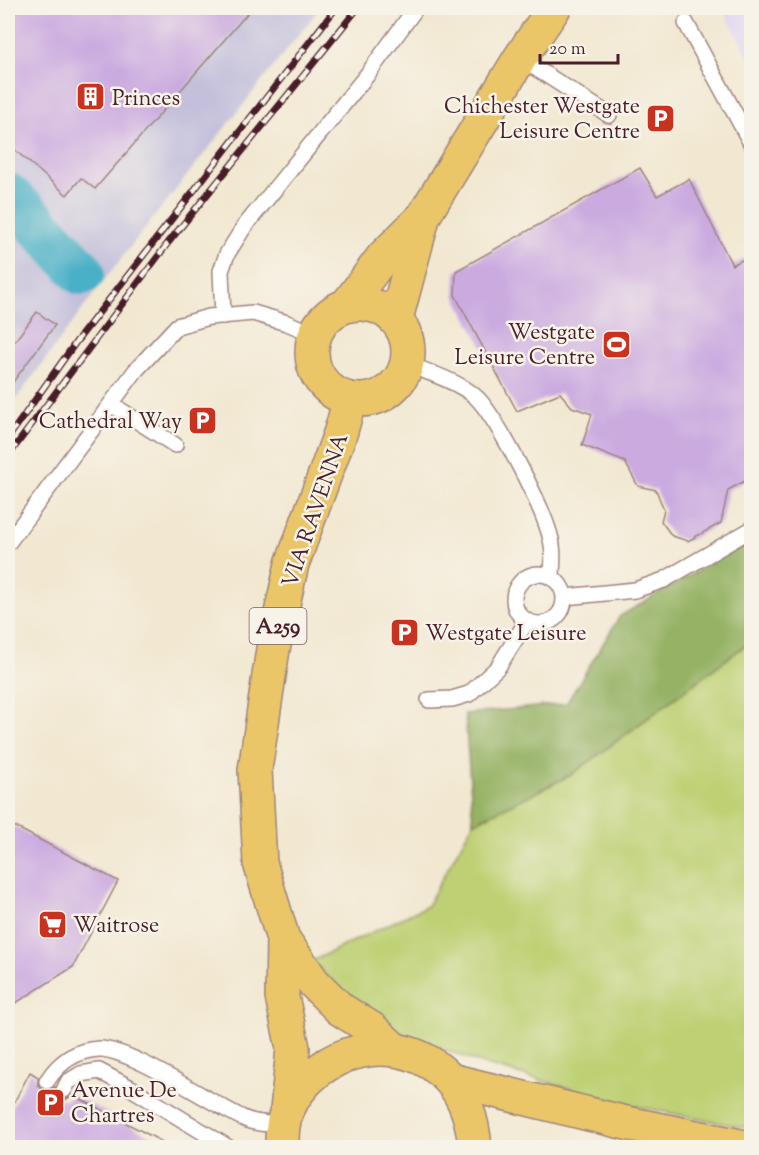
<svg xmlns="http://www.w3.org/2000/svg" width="759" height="1155" font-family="'Sorts Mill Goudy',serif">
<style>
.built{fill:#e0d4f4}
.industrial{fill:#c4c0db}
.green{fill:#bed073;stroke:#84784f;stroke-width:1.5}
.forest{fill:#96b265;stroke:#706848;stroke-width:1.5}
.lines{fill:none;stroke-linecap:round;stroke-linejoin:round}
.river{stroke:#48b0c7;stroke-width:46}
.building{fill:#cbaae0}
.lane-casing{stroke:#9e847e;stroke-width:18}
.primary-casing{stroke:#9e847e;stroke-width:36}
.lane{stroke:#fff;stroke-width:15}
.primary{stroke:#eac669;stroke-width:33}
.rail-casing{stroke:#4a1f2b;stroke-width:7}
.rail{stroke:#f7f3e8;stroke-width:4.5;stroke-dasharray:14;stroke-linecap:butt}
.labels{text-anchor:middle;stroke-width:5;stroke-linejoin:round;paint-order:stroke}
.shield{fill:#f7f3e8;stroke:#7e5f64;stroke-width:1.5}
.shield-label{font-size:21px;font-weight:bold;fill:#4a1f2b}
.poi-label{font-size:22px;fill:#4a1f2b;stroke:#f7f3e8;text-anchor:start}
.street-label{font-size:22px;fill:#4a1f2b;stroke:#f7f3e8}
</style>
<rect width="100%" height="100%" fill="#f7f3e8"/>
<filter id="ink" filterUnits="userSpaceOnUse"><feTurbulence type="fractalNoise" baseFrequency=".0167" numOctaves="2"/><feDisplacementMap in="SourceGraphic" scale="12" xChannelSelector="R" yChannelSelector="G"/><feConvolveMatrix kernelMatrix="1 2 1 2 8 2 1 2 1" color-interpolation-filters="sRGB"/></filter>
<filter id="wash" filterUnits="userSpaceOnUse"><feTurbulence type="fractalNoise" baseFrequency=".008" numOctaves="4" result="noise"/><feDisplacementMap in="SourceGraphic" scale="24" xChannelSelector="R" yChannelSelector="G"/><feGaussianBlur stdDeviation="1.35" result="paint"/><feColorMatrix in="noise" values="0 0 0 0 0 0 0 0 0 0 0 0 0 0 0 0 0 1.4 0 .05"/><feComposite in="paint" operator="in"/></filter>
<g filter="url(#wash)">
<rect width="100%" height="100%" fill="#f2e8d1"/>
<!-- built -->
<polygon class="built" points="722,8 751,8 751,61"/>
<!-- industrial -->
<polygon class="industrial" points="8,8 320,8 105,279 8,410"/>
<!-- green -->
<polygon class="green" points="751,641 751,1129 630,1105 486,1065 406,1035 361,1008 312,961 427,906 473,823 571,775"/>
<!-- forest -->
<polygon class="forest" points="751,540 751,641 571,775 473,823 465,714 566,704 620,616"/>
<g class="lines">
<!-- river -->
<polyline class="river" points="8,196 29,215 82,272"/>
</g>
<g id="blocks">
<!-- building -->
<g class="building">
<polygon points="8,8 252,8 95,189 81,178 67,195 8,144"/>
<polygon points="640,168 657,196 689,179 732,265 752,255 752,477 728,490 721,523 688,541 672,536 661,521 664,510 656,490 638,486 625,462 582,445 592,414 572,407 560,393 517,411 455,295 456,271"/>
<polygon points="37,312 55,325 8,389 8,350"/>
<polygon points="8,823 118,881 73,967 8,1008"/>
<polygon points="30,1072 38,1077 38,1085 42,1089 51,1090 55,1087 56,1095 59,1098 65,1100 73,1095 174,1148 8,1148 8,1114"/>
</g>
</g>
</g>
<g filter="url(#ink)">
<use href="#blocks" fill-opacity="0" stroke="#9e847e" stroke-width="1.5"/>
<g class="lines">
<defs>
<g id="lane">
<polyline points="686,23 752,145"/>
<polyline points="520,58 609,115"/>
<polyline points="223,316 221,271 227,254 244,227 367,75 416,8"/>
<path d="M406 364C426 371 462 383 477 398 498 420 548 515 552 545 554 555 552 567 552 577"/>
<polyline points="111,404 175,445"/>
<polyline points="8,543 136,370 177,326 209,317 253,313 287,323 314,334"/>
<circle cx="539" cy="599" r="25"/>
<polyline points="565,597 635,590 664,580 752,529"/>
<polyline points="429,700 452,699 469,694 498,667 527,621"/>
<path d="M47 1081C59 1062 76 1050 99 1049 130 1048 210 1103 243 1118 254 1124 271 1124 283 1125"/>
<polyline points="64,1090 68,1082 81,1074 99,1071 131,1088 229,1148"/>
</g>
<g id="primary">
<circle cx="360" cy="352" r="48"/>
<polyline points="347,305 383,257 423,217 520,58 554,8"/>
<polyline points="396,319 423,218"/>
<polyline points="283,939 314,983 340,1009 372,1029 395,1050"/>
<polyline points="450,1080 626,1123 750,1148"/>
<polyline points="287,1111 293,1048 282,997 283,939 260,863 255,770 273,649 292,564 341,431 350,399"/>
<path d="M282 1148C282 1135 282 1123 287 1111 314 1047 402 1026 450 1080 467 1099 473 1123 475 1148"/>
</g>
</defs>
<!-- lane casing -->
<use href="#lane" class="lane-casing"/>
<!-- primary casing -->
<use href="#primary" class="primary-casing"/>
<!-- lane -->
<use href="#lane" class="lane"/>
<!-- primary -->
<use href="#primary" class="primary"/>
<defs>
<g id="rail">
<polyline points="8,438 76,342 336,8"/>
<polyline points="8,456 168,243 358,8"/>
</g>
</defs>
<!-- rail casing -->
<use href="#rail" class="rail-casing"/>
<!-- rail -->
<use href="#rail" class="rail"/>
</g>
</g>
<!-- icons -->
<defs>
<symbol id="building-square" viewBox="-11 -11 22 22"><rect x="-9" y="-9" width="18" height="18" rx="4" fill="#c8321e" stroke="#f7f3e8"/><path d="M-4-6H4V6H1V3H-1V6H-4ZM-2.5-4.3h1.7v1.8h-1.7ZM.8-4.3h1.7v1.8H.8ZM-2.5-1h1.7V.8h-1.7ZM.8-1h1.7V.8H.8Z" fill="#fff"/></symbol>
<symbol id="parking-square" viewBox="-11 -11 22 22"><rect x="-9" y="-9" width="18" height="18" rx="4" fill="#c8321e" stroke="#f7f3e8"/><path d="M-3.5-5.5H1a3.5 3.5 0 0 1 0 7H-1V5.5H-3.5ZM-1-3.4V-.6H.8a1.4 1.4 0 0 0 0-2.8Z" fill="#fff"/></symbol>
<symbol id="stadium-square" viewBox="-11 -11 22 22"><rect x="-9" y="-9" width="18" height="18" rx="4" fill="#c8321e" stroke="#f7f3e8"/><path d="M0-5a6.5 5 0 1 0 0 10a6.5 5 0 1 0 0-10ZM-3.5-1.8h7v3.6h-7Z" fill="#fff"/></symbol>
<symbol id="supermarket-square" viewBox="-11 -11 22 22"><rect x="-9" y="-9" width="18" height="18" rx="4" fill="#c8321e" stroke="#f7f3e8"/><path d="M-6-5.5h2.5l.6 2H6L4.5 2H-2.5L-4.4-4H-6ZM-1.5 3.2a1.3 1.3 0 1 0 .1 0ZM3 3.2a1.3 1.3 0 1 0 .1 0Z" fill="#fff"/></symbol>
</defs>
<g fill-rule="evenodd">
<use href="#building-square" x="74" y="80" width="33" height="33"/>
<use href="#parking-square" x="644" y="102" width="33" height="33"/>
<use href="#stadium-square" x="600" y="328" width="33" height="33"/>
<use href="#parking-square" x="186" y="404" width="33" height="33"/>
<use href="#parking-square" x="388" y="616" width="33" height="33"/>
<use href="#supermarket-square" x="36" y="908" width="33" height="33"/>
<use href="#parking-square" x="34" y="1086" width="33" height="33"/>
</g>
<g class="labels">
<!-- shield labels -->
<rect class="shield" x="249.5" y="608" width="57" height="36" rx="4.5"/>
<g class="shield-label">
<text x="278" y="633">A259</text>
</g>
<!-- poi labels -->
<g class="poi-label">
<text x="112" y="105">Princes</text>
<text x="640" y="113" text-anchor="end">Chichester Westgate<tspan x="640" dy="25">Leisure Centre</tspan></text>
<text x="595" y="339" text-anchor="end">Westgate<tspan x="595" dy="25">Leisure Centre</tspan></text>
<text x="182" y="428" text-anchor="end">Cathedral Way</text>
<text x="425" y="640">Westgate Leisure</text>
<text x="73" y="932">Waitrose</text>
<text x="71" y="1097">Avenue De<tspan x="71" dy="25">Chartres</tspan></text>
</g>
<!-- street labels -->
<g class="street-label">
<text transform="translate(314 510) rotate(-71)" y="8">VIA RAVENNA</text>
</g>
</g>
<!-- margin -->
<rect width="759" height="1155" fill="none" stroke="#f7f3e8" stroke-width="30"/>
<!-- scale -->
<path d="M540 54v9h78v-9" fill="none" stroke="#4a1f2b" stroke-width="3"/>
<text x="549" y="54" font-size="18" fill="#4a1f2b" stroke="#f7f3e8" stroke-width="4.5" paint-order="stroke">20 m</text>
</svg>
